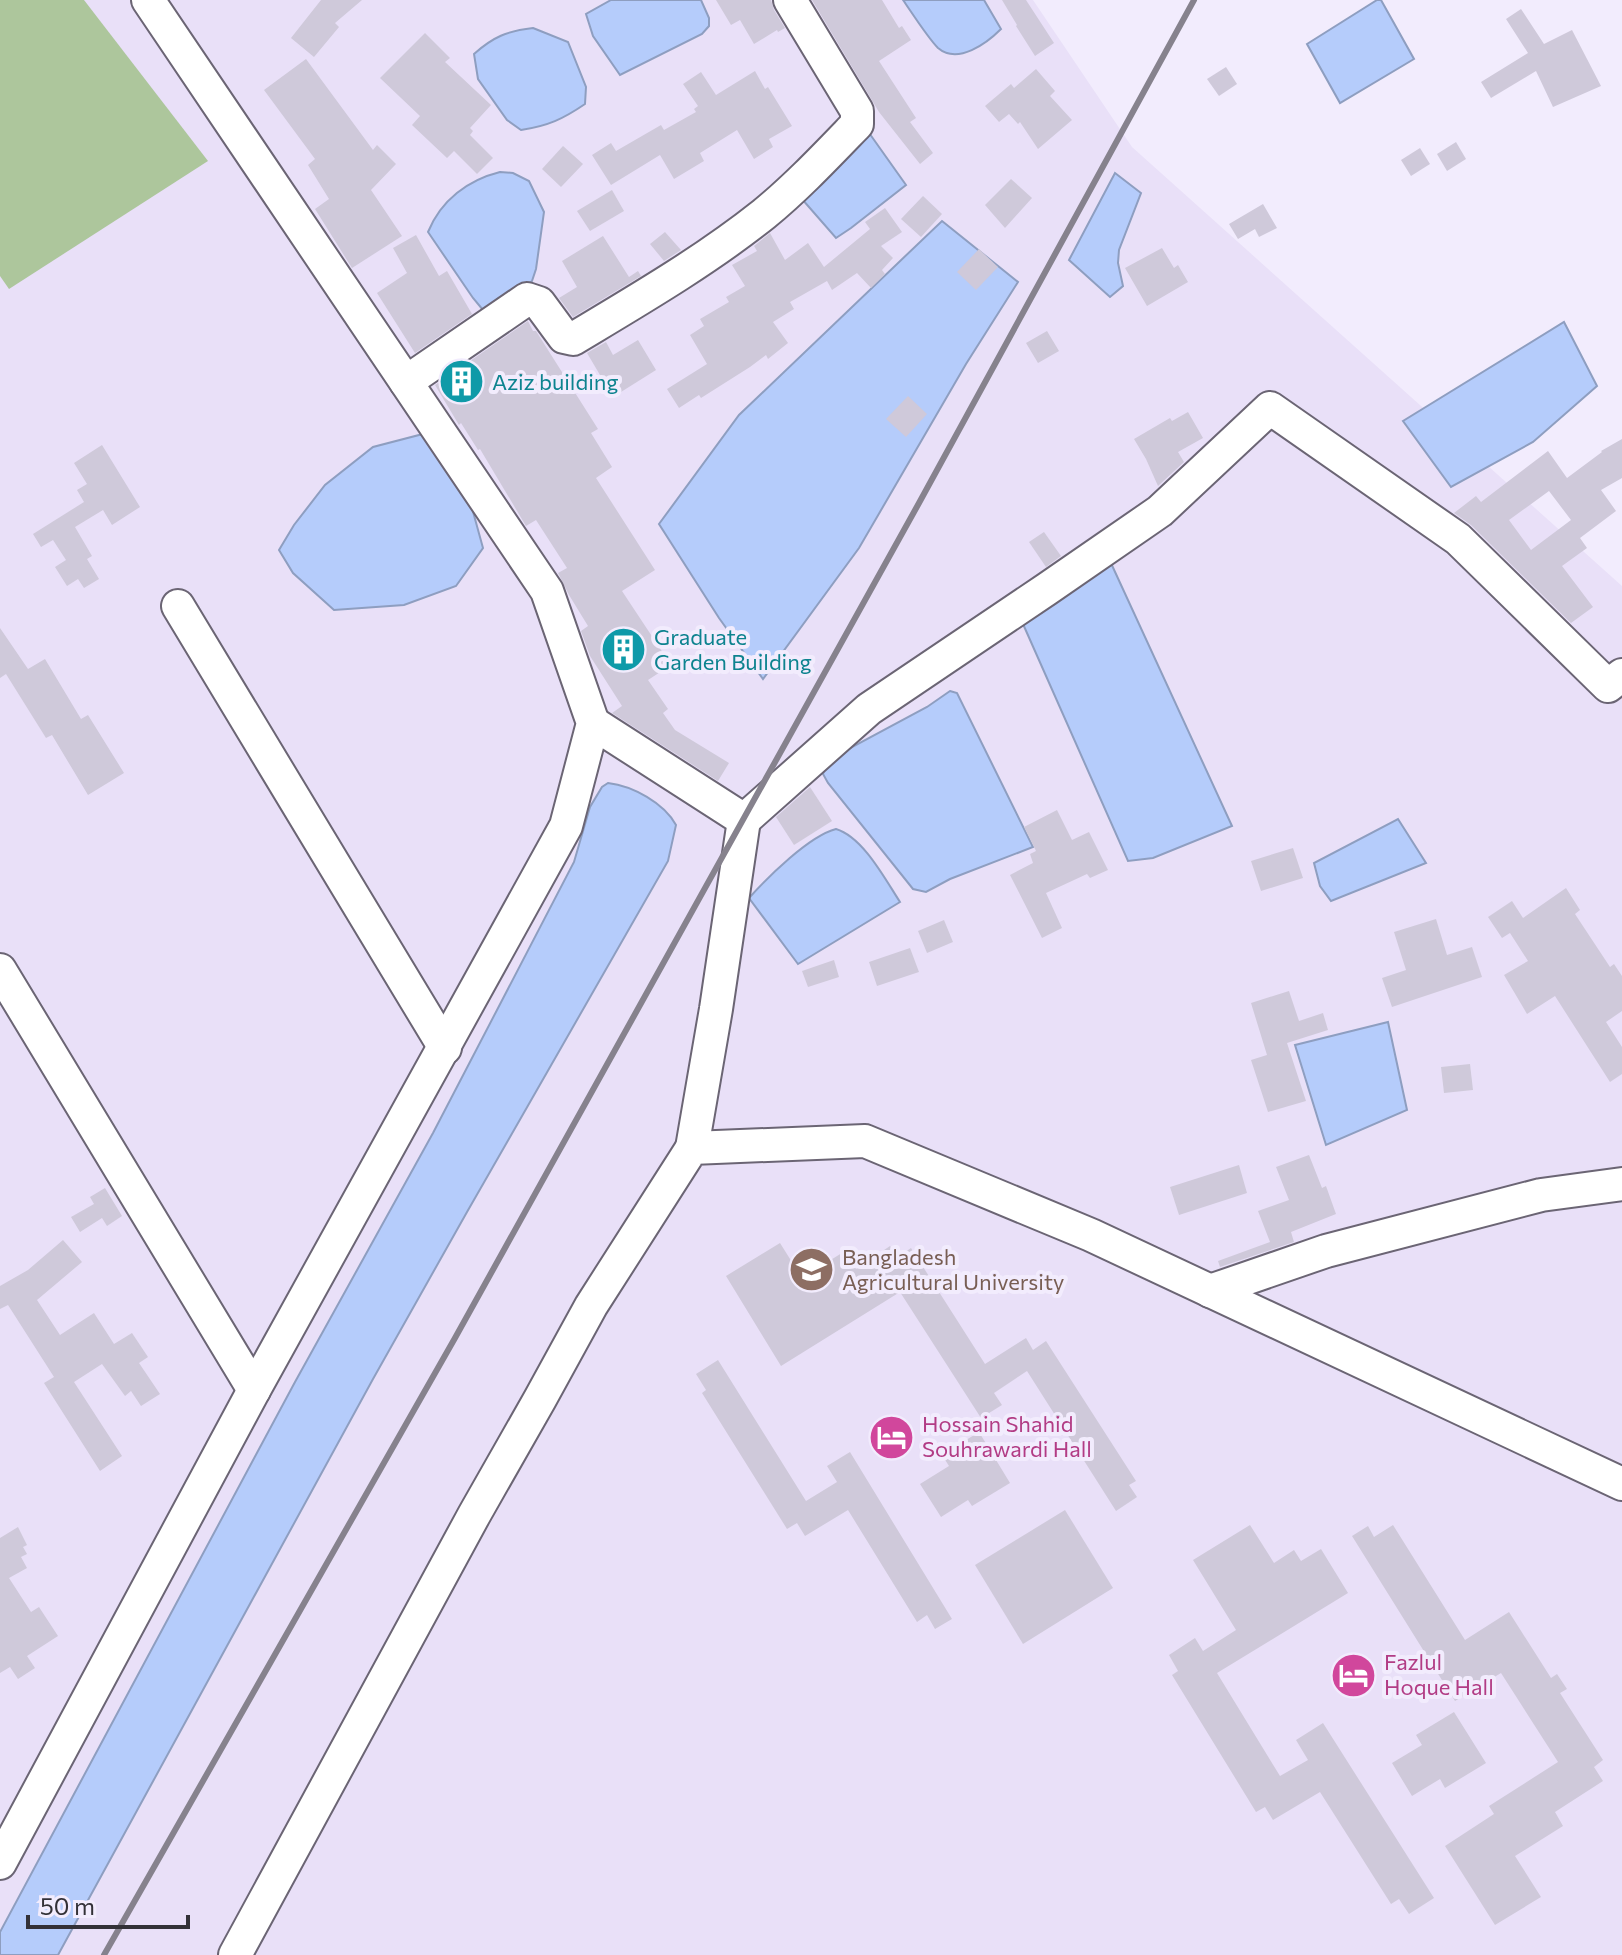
<svg xmlns="http://www.w3.org/2000/svg" width="1622" height="1955" font-family="Commissioner,sans-serif">
<style>
.built{fill:#e9e0f8}
.green{fill:#adc69c}
.water{fill:#b5ccfb;stroke:#8e9ec0;stroke-width:2}
.building{fill:#cfc9da;fill-rule:evenodd}
.lines{fill:none;stroke-linecap:round;stroke-linejoin:round}
.minor-casing{stroke:#6b6574;stroke-width:36}
.minor{stroke:#fff;stroke-width:32}
.rail{stroke:#86828d;stroke-width:6}
.labels{text-anchor:middle;stroke-width:8;stroke-linejoin:round;paint-order:stroke}
.culture-label{font-size:22px;fill:#0d838f;stroke:#f2ecfd;text-anchor:start}
.education-label{font-size:22px;fill:#785e54;stroke:#f2ecfd;text-anchor:start}
.hotel-label{font-size:22px;fill:#b23c85;stroke:#f2ecfd;text-anchor:start}
</style>
<rect width="100%" height="100%" fill="#f2ecfd"/>
<!-- built -->
<polygon class="built" points="0,0 1033,0 1132,147 1622,586 1622,1955 0,1955"/>
<!-- green -->
<polygon class="green" points="0,0 84,0 208,161 9,289 0,276"/>
<!-- water -->
<g class="water">
<polygon points="611,0 701,0 709,18 709,26 702,34 620,75 593,36 586,14"/>
<path d="M903 0H984L1001 29C987 43 958 65 938 48 928 38 912 13 903 0Z"/>
<polygon points="1377,0 1381,0 1414,59 1340,103 1307,44"/>
<path d="M533 28 568 42 586 87 585 104C563 119 548 126 521 130L507 120 478 79 474 54C493 37 507 31 533 28Z"/>
<polygon points="867,130 906,185 851,228 836,238 795,191"/>
<path d="M500 172 513 173 529 181 544 212 536 269 532 281 520 293 496 312 483 310 473 298 428 232C441 200 468 180 500 172Z"/>
<polygon points="1115,173 1141,193 1119,250 1118,263 1123,286 1110,297 1069,260"/>
<polygon points="942,221 1018,282 966,364 859,548 763,679 719,618 659,524 739,415"/>
<polygon points="1564,322 1597,386 1533,442 1451,487 1403,421"/>
<polygon points="423,434 472,508 483,548 456,586 404,605 334,610 293,573 279,550 294,525 325,485 373,447"/>
<polygon points="1110,561 1232,826 1153,858 1128,861 1023,624"/>
<polygon points="950,691 957,693 1033,847 950,879 926,892 913,889 828,783 823,774 825,767 839,754 927,707"/>
<path d="M608 783C633 786 664 803 676 825L668 861 467 1212 373 1379 58 1955H0V1932L295 1382 433 1133 574 862 590 807 602 787Z"/>
<polygon points="1398,819 1426,863 1331,901 1320,886 1314,863"/>
<path d="M836 829C863 837 885 879 900 902L798 964 749 898C768 877 809 836 836 829Z"/>
<polygon points="1388,1022 1407,1110 1326,1145 1295,1045"/>
</g>
<!-- building -->
<g class="building">
<polygon points="321,0 362,0 335,23 339,27 314,57 291,38"/>
<polygon points="716,0 771,0 774,10 785,28 778,32 777,30 754,44 740,20 731,25"/>
<polygon points="812,0 882,0 899,28 902,26 911,40 879,61 916,118 910,122 933,153 920,164 879,112"/>
<polygon points="1002,0 1026,0 1054,43 1035,56 1016,26 1017,25"/>
<polygon points="1521,9 1544,44 1572,30 1601,86 1553,107 1536,71 1491,98 1481,82 1528,53 1506,19"/>
<polygon points="425,33 450,58 445,62 491,105 470,128 473,131 470,135 493,158 477,174 454,151 447,158 412,125 420,116 380,78"/>
<polygon points="306,59 373,150 377,145 396,164 371,190 402,236 352,268 315,209 329,199 308,165 315,159 264,90"/>
<polygon points="1226,67 1237,84 1219,96 1207,79"/>
<polygon points="1036,69 1055,91 1050,96 1072,120 1038,149 1020,122 1018,124 1009,114 999,122 985,106 1011,84 1014,88"/>
<polygon points="755,71 765,89 768,87 792,126 769,139 773,147 754,159 737,130 700,153 704,161 674,179 660,155 611,185 592,155 611,143 616,151 661,125 664,130 696,112 694,109 698,106 683,84 701,72 716,95"/>
<polygon points="1456,142 1466,159 1447,171 1437,154"/>
<polygon points="563,146 583,164 561,187 542,169"/>
<polygon points="1420,148 1430,164 1411,176 1401,160"/>
<polygon points="1011,179 1032,198 1005,228 985,205"/>
<polygon points="612,190 624,211 590,231 577,211"/>
<polygon points="923,196 942,214 921,237 901,219"/>
<polygon points="1263,204 1277,228 1259,237 1255,229 1238,239 1229,224"/>
<polygon points="885,208 902,232 881,246 893,258 882,270 885,274 871,288 857,273 832,290 827,281 790,302 794,309 773,322 788,343 768,359 766,355 750,367 701,398 699,395 679,408 667,389 707,364 690,335 704,326 700,319 729,302 726,297 745,286 732,265 757,251 754,246 770,233 785,260 808,243 824,267 870,229 865,222"/>
<polygon points="665,232 681,250 664,261 650,244"/>
<polygon points="416,235 439,276 447,271 472,314 415,353 377,293 407,273 393,248"/>
<polygon points="603,236 629,277 638,271 641,276 573,317 559,298 577,287 562,261"/>
<polygon points="1162,248 1174,268 1178,265 1188,282 1147,306 1125,268"/>
<polygon points="979,249 998,267 976,290 957,272"/>
<polygon points="528,321 533,331 536,331 598,429 591,433 612,467 596,478 655,570 622,591 671,665 648,680 668,709 663,713 675,730 729,763 718,781 612,713 622,706 590,656 581,631 588,626 569,595 558,573 567,568 536,520 526,526 480,449 478,450 461,423 459,425 435,385"/>
<polygon points="1047,331 1059,351 1038,363 1026,343"/>
<polygon points="638,340 656,370 613,397 587,353 606,342 613,355"/>
<polygon points="908,396 927,414 906,437 886,419"/>
<polygon points="1188,412 1203,438 1178,452 1184,462 1158,486 1146,459 1134,439 1170,418 1172,421"/>
<path d="M1622 439V478L1601 490 1616 511 1580 538 1587 548 1562 566 1593 607 1571 623 1471 525 1454 513 1476 496 1481 502 1548 451 1567 478 1602 452 1601 451ZM1549 491 1571 520 1531 550 1509 520Z"/>
<polygon points="102,445 140,507 112,525 103,510 75,527 92,556 87,559 99,579 84,588 78,579 67,586 55,567 66,560 53,540 41,547 33,534 84,502 77,490 87,484 74,463"/>
<polygon points="1044,532 1061,556 1046,567 1029,542"/>
<polygon points="0,628 28,669 45,659 81,719 88,715 124,773 88,795 52,735 46,738 6,674 0,678"/>
<polygon points="810,787 832,821 794,845 776,817"/>
<polygon points="1057,810 1072,840 1089,832 1108,870 1090,878 1087,874 1046,893 1062,928 1042,938 1010,875 1033,863 1030,854 1036,851 1024,827"/>
<polygon points="1293,848 1303,878 1261,891 1251,861"/>
<polygon points="1566,888 1580,910 1575,914 1610,967 1614,964 1622,976 1622,1011 1606,1022 1622,1047 1622,1074 1610,1082 1555,996 1527,1014 1504,975 1528,961 1510,933 1502,938 1488,917 1512,901 1523,918"/>
<polygon points="1436,919 1447,955 1472,947 1482,977 1392,1007 1382,978 1406,970 1394,932"/>
<polygon points="944,920 953,942 927,953 918,931"/>
<polygon points="910,948 919,972 877,986 869,962"/>
<polygon points="834,960 839,977 808,987 802,971"/>
<polygon points="1289,991 1299,1021 1323,1013 1328,1030 1287,1043 1306,1101 1268,1112 1251,1060 1267,1055 1251,1003"/>
<polygon points="1470,1064 1473,1090 1444,1093 1441,1067"/>
<polygon points="1309,1155 1322,1188 1326,1186 1336,1214 1291,1232 1294,1242 1220,1267 1218,1261 1270,1242 1258,1211 1289,1200 1276,1167"/>
<polygon points="1239,1165 1247,1193 1179,1215 1170,1187"/>
<polygon points="105,1188 122,1216 107,1226 102,1218 80,1232 71,1217 94,1204 90,1197"/>
<polygon points="63,1240 82,1262 37,1300 60,1335 94,1313 114,1344 132,1333 148,1357 139,1363 160,1394 141,1406 131,1391 125,1396 102,1364 74,1382 122,1456 100,1471 44,1383 54,1377 8,1305 0,1309 0,1286 28,1270"/>
<polygon points="780,1243 802,1278 845,1251 856,1269 890,1246 898,1257 911,1248 985,1364 1026,1338 1033,1350 1046,1341 1136,1481 1129,1485 1137,1497 1116,1511 1027,1371 994,1393 1002,1405 981,1418 900,1292 781,1366 726,1276"/>
<polygon points="718,1360 806,1501 837,1482 827,1466 850,1452 952,1619 935,1629 927,1615 917,1622 848,1510 805,1536 797,1523 787,1529 702,1393 706,1390 696,1374"/>
<polygon points="979,1432 1010,1483 972,1506 968,1500 941,1517 920,1484 949,1466 942,1455"/>
<polygon points="1065,1510 1113,1588 1023,1644 975,1565"/>
<polygon points="1250,1525 1274,1563 1294,1550 1301,1561 1321,1549 1348,1593 1217,1673 1280,1776 1308,1760 1296,1740 1323,1723 1434,1898 1409,1914 1399,1899 1391,1904 1320,1792 1273,1820 1265,1807 1256,1812 1172,1675 1178,1671 1169,1655 1195,1638 1203,1651 1236,1630 1193,1560"/>
<polygon points="1393,1525 1465,1640 1509,1612 1551,1678 1557,1674 1567,1689 1560,1693 1603,1760 1594,1767 1603,1781 1555,1812 1563,1826 1515,1856 1541,1897 1495,1925 1445,1846 1494,1814 1489,1806 1558,1762 1501,1673 1455,1701 1352,1536 1368,1526 1374,1537"/>
<polygon points="18,1527 27,1545 23,1547 27,1554 21,1557 27,1568 9,1578 31,1612 39,1607 58,1636 27,1656 35,1668 18,1679 10,1667 0,1673 0,1538"/>
<polygon points="1454,1712 1486,1763 1445,1788 1440,1779 1412,1796 1392,1763 1422,1745 1416,1735"/>
</g>
<g class="lines">
<defs>
<g id="minor">
<path d="M406 382 527 299 539 303 564 337 573 339C638 300 705 261 764 214 797 187 827 155 857 124V111L790 0"/>
<polyline points="178,606 445,1048"/>
<polyline points="593,723 744,820 716,1009 692,1148"/>
<polyline points="744,820 869,709 1047,589 1160,511 1270,408 1458,539 1608,686 1622,675"/>
<polyline points="0,970 254,1390"/>
<polyline points="1210,1291 1326,1251 1541,1195 1622,1184"/>
<polyline points="0,1863 254,1390 566,826 593,723 547,591 148,0"/>
<polyline points="235,1955 474,1515 540,1399 591,1306 692,1148 865,1141 1091,1235 1622,1484"/>
</g>
</defs>
<!-- minor casing -->
<use href="#minor" class="minor-casing"/>
<!-- minor -->
<use href="#minor" class="minor"/>
<!-- rail -->
<polyline class="rail" points="104,1955 455,1338 919,503 1194,0"/>
</g>
<!-- icons -->
<defs>
<symbol id="building-disc" viewBox="-11 -11 22 22"><circle r="9.5" fill="#0f9aa8" stroke="#f2ecfd"/><path d="M-4-6H4V6H1V3H-1V6H-4ZM-2.5-4.3h1.7v1.8h-1.7ZM.8-4.3h1.7v1.8H.8ZM-2.5-1h1.7V.8h-1.7ZM.8-1h1.7V.8H.8Z" fill="#fff"/></symbol>
<symbol id="university-disc" viewBox="-11 -11 22 22"><circle r="9.5" fill="#8d6e63" stroke="#f2ecfd"/><path d="M0-5L7-2L0 1L-7-2ZM-4 1L0 2.5L4 1V4Q0 6-4 4Z" fill="#fff"/></symbol>
<symbol id="hotel-disc" viewBox="-11 -11 22 22"><circle r="9.5" fill="#d1479c" stroke="#f2ecfd"/><path d="M-6-4.5h1.5V1H6V5H4.5V3h-9V5H-6ZM-4 0a1.8 1.8 0 1 1 3.6 0ZM.5 0V-2.5h3Q6-2.5 6 0Z" fill="#fff"/></symbol>
</defs>
<g fill-rule="evenodd">
<use href="#building-disc" x="436" y="356" width="51" height="51"/>
<use href="#building-disc" x="598" y="624" width="51" height="51"/>
<use href="#university-disc" x="786" y="1244" width="51" height="51"/>
<use href="#hotel-disc" x="866" y="1412" width="51" height="51"/>
<use href="#hotel-disc" x="1328" y="1650" width="51" height="51"/>
</g>
<g class="labels">
<!-- culture labels -->
<g class="culture-label">
<text x="492" y="390">Aziz building</text>
<text x="654" y="645">Graduate<tspan x="654" dy="25">Garden Building</tspan></text>
</g>
<!-- education labels -->
<g class="education-label">
<text x="842" y="1265">Bangladesh<tspan x="842" dy="25">Agricultural University</tspan></text>
</g>
<!-- hotel labels -->
<g class="hotel-label">
<text x="922" y="1432">Hossain Shahid<tspan x="922" dy="25">Souhrawardi Hall</tspan></text>
<text x="1384" y="1670">Fazlul<tspan x="1384" dy="25">Hoque Hall</tspan></text>
</g>
</g>
<!-- scale -->
<path d="M28 1915v12h160v-12" fill="none" stroke="#333137" stroke-width="4"/>
<text x="40" y="1915" font-size="24" fill="#333137" stroke="#f2ecfd" stroke-width="6" paint-order="stroke">50 m</text>
</svg>
